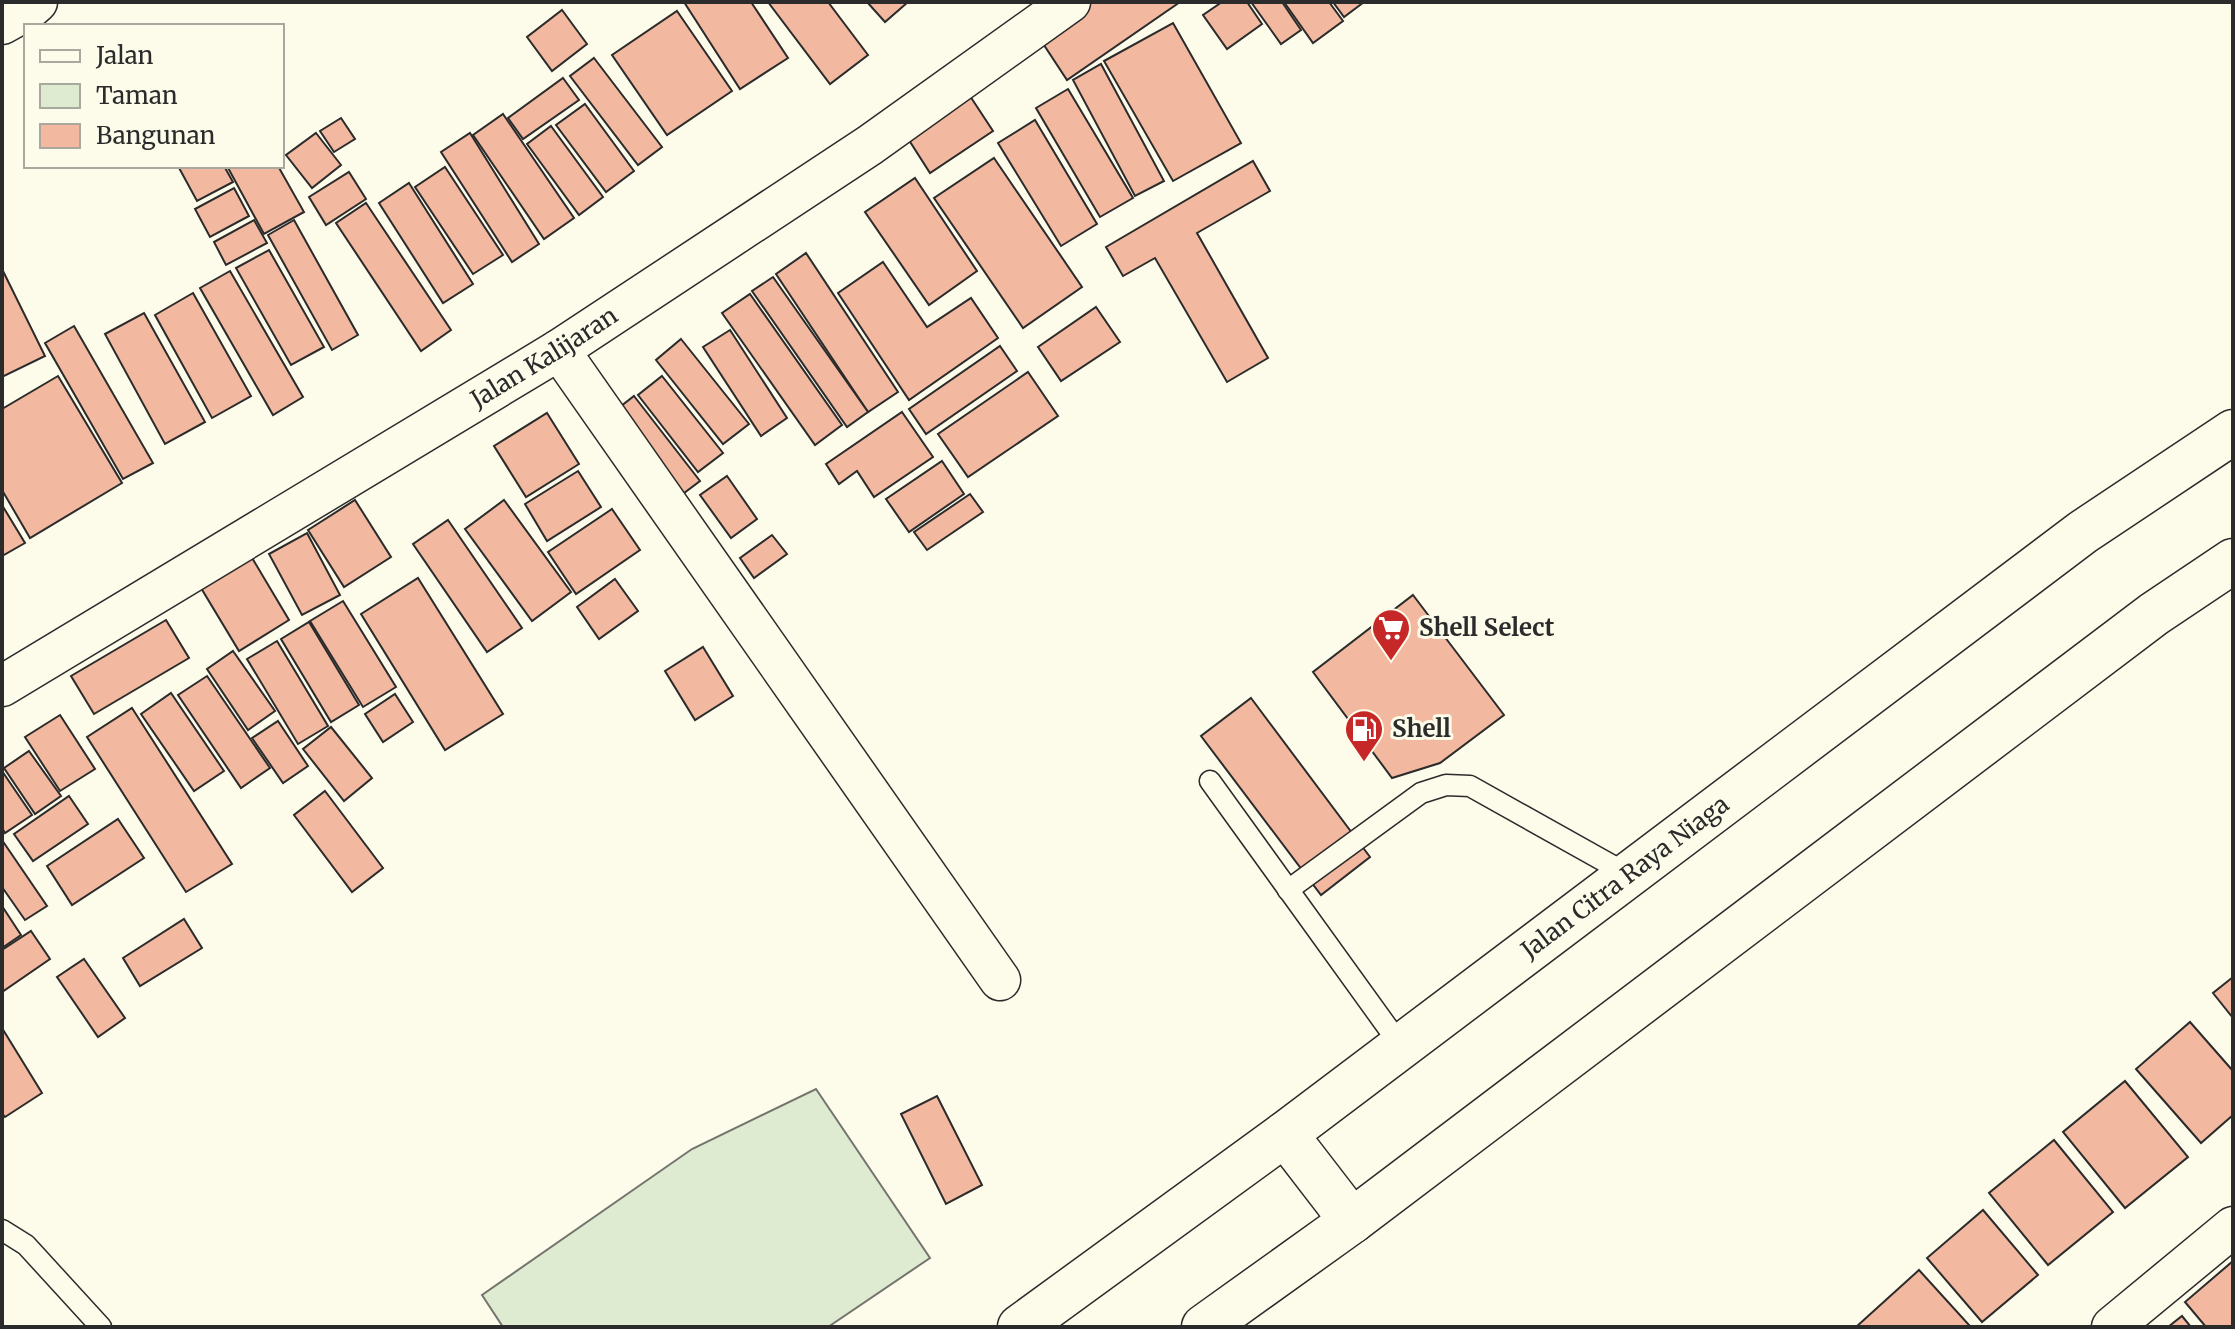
<svg xmlns="http://www.w3.org/2000/svg" width="2235" height="1329" font-family="Merriweather,serif">
<style>
.green{fill:#deebd1;stroke:#74746e;stroke-width:2}
.building{fill:#f2b8a0;stroke:#2b2b2b;stroke-width:2}
.lines{fill:none;stroke-linecap:round;stroke-linejoin:round}
.service-casing{stroke:#2b2b2b;stroke-width:23}
.minor-casing{stroke:#2b2b2b;stroke-width:43}
.tertiary-casing{stroke:#2b2b2b;stroke-width:47}
.service{stroke:#fdfbea;stroke-width:20}
.minor{stroke:#fdfbea;stroke-width:40}
.tertiary{stroke:#fdfbea;stroke-width:44}
.labels{text-anchor:middle;stroke-width:6;stroke-linejoin:round;paint-order:stroke}
.street-label{font-size:24px;fill:#2b2b2b;stroke:#fdfbea}
.poi-label{font-size:24px;font-weight:bold;fill:#2b2b2b;stroke:#fdfbea;text-anchor:start}
</style>
<rect width="100%" height="100%" fill="#fdfbea"/>
<!-- green -->
<polygon class="green" points="816,1089 930,1258 828,1327 503,1327 482,1295 692,1149"/>
<!-- building -->
<g class="building">
<polygon points="684,2 751,2 788,58 740,89"/>
<polygon points="768,2 828,2 868,55 830,84"/>
<polygon points="867,2 908,2 885,22"/>
<polygon points="1092,2 1180,2 1067,80 1040,39"/>
<polygon points="1222,2 1247,2 1262,24 1227,49 1203,15"/>
<polygon points="1251,2 1282,2 1301,30 1281,44"/>
<polygon points="1284,2 1329,2 1343,21 1313,43"/>
<polygon points="1333,2 1364,2 1344,17"/>
<polygon points="562,10 587,44 552,71 527,37"/>
<polygon points="677,11 732,91 667,135 612,55"/>
<polygon points="1173,23 1241,143 1173,181 1104,61"/>
<polygon points="594,58 662,147 638,165 570,76"/>
<polygon points="1101,64 1164,181 1135,196 1073,80"/>
<polygon points="563,78 579,100 523,139 508,118"/>
<polygon points="1068,89 1133,198 1100,217 1036,108"/>
<polygon points="970,96 993,131 930,173 907,137"/>
<polygon points="585,104 634,171 606,192 556,125"/>
<polygon points="503,114 574,218 544,239 473,135"/>
<polygon points="341,118 355,139 334,152 320,131"/>
<polygon points="1035,120 1097,224 1061,246 998,143"/>
<polygon points="551,126 603,197 579,215 527,144"/>
<polygon points="316,133 341,165 312,188 286,155"/>
<polygon points="470,133 539,244 512,262 441,152"/>
<polygon points="994,158 1082,287 1023,328 934,198"/>
<polygon points="1253,161 1270,191 1197,233 1268,358 1227,382 1155,258 1123,276 1106,247"/>
<polygon points="178,166 224,166 233,182 197,201"/>
<polygon points="227,166 278,166 304,212 264,234"/>
<polygon points="445,167 503,255 473,274 415,187"/>
<polygon points="349,172 366,199 326,225 309,197"/>
<polygon points="915,178 977,271 929,305 865,212"/>
<polygon points="409,183 473,284 443,303 379,203"/>
<polygon points="234,188 249,216 210,237 195,209"/>
<polygon points="366,203 451,330 421,351 336,223"/>
<polygon points="254,220 267,243 226,265 214,242"/>
<polygon points="294,220 358,335 332,350 268,235"/>
<polygon points="269,250 324,347 291,365 236,268"/>
<polygon points="806,253 898,392 868,412 776,274"/>
<polygon points="883,262 927,327 971,298 998,338 909,400 838,293"/>
<polygon points="2,269 45,356 2,377"/>
<polygon points="230,271 303,397 273,415 200,288"/>
<polygon points="773,277 868,412 847,427 752,291"/>
<polygon points="193,293 251,396 212,418 155,315"/>
<polygon points="750,294 842,425 815,445 722,313"/>
<polygon points="1096,307 1120,342 1061,381 1038,347"/>
<polygon points="144,313 205,422 165,444 105,334"/>
<polygon points="74,326 153,463 123,479 45,343"/>
<polygon points="730,330 787,418 761,436 703,347"/>
<polygon points="681,339 749,424 723,444 656,360"/>
<polygon points="1000,346 1017,371 926,434 909,409"/>
<polygon points="1028,372 1058,416 968,477 938,434"/>
<polygon points="58,376 122,483 30,538 2,490 2,409"/>
<polygon points="662,376 723,453 698,472 638,395"/>
<polygon points="634,396 700,481 672,502 607,417"/>
<polygon points="902,412 933,457 874,497 857,471 839,484 826,464"/>
<polygon points="547,413 579,464 526,497 494,446"/>
<polygon points="942,461 964,494 909,532 886,499"/>
<polygon points="578,471 601,507 547,541 525,504"/>
<polygon points="727,476 757,519 731,538 700,495"/>
<polygon points="970,494 983,512 927,550 914,532"/>
<polygon points="355,500 391,557 344,587 308,530"/>
<polygon points="504,500 571,592 532,621 465,529"/>
<polygon points="2,505 25,543 2,556"/>
<polygon points="612,509 640,550 576,594 548,552"/>
<polygon points="448,520 522,628 487,652 413,544"/>
<polygon points="307,533 340,595 302,615 269,554"/>
<polygon points="772,535 787,554 754,578 740,558"/>
<polygon points="245,546 289,620 239,651 195,578"/>
<polygon points="418,578 503,714 445,750 361,614"/>
<polygon points="615,579 638,611 599,639 577,607"/>
<polygon points="1413,595 1504,715 1440,763 1392,778 1313,672"/>
<polygon points="343,601 396,687 363,707 310,621"/>
<polygon points="166,620 189,658 94,714 71,676"/>
<polygon points="309,622 359,705 331,722 281,639"/>
<polygon points="277,641 328,726 298,744 247,659"/>
<polygon points="703,647 733,696 695,720 665,671"/>
<polygon points="233,651 275,711 248,730 207,669"/>
<polygon points="207,676 270,768 241,788 178,695"/>
<polygon points="171,693 224,771 194,791 141,714"/>
<polygon points="395,694 413,722 383,742 365,714"/>
<polygon points="1251,698 1370,857 1321,895 1201,736"/>
<polygon points="132,708 232,864 186,892 87,737"/>
<polygon points="60,715 95,769 60,791 25,737"/>
<polygon points="278,721 308,766 283,783 252,738"/>
<polygon points="331,727 372,778 344,801 303,749"/>
<polygon points="29,751 61,796 35,814 4,768"/>
<polygon points="2,771 32,815 5,833 2,828"/>
<polygon points="325,791 383,868 352,892 294,815"/>
<polygon points="69,796 88,824 33,861 14,834"/>
<polygon points="118,819 144,858 72,905 47,866"/>
<polygon points="2,840 47,906 25,920 2,887"/>
<polygon points="2,906 21,935 2,948"/>
<polygon points="184,919 202,948 140,986 123,958"/>
<polygon points="31,931 50,959 2,992 2,950"/>
<polygon points="84,959 125,1018 98,1037 57,977"/>
<polygon points="2233,977 2233,1018 2213,993"/>
<polygon points="2190,1022 2233,1071 2233,1115 2201,1143 2136,1069"/>
<polygon points="2,1028 42,1093 5,1117 2,1113"/>
<polygon points="2125,1081 2188,1157 2125,1208 2063,1132"/>
<polygon points="937,1096 982,1185 946,1204 901,1114"/>
<polygon points="2054,1140 2113,1212 2048,1265 1989,1193"/>
<polygon points="1983,1210 2038,1275 1982,1322 1927,1258"/>
<polygon points="2233,1261 2233,1327 2206,1327 2185,1302"/>
<polygon points="1919,1270 1969,1325 1967,1327 1856,1327"/>
<polygon points="2182,1316 2191,1327 2168,1327"/>
</g>
<g class="lines">
<defs>
<g id="service">
<polyline points="1210,781 1401,1046"/>
<polyline points="1288,890 1421,793 1446,785 1470,786 1629,875"/>
<polyline points="2,1230 26,1245 101,1327"/>
</g>
<g id="minor">
<polyline points="2,24 29,9 37,2"/>
<polyline points="559,350 1000,980"/>
<path id="s1" d="M2 686 559 350 870 145 1070 2"/>
<polyline points="2112,1327 2233,1227"/>
</g>
<g id="tertiary">
<polyline points="1285,1134 1352,1221"/>
<path id="s2" d="M1020 1327 1285 1134 2083 532 2233 432"/>
<polyline points="1204,1327 1352,1221 2154,614 2233,561"/>
</g>
</defs>
<!-- service casing -->
<use href="#service" class="service-casing"/>
<!-- minor casing -->
<use href="#minor" class="minor-casing"/>
<!-- tertiary casing -->
<use href="#tertiary" class="tertiary-casing"/>
<!-- service -->
<use href="#service" class="service"/>
<!-- minor -->
<use href="#minor" class="minor"/>
<!-- tertiary -->
<use href="#tertiary" class="tertiary"/>
</g>
<!-- icons -->
<defs>
<symbol id="supermarket-pin" viewBox="-11 -11 22 30"><path d="M0 17L-7.5 6A9.5 9.5 0 1 1 7.5 6Z" fill="#c62828" stroke="#fdfbea"/><path d="M-6-5.5h2.5l.6 2H6L4.5 2H-2.5L-4.4-4H-6ZM-1.5 3.2a1.3 1.3 0 1 0 .1 0ZM3 3.2a1.3 1.3 0 1 0 .1 0Z" fill="#fff"/></symbol>
<symbol id="fuel-pin" viewBox="-11 -11 22 30"><path d="M0 17L-7.5 6A9.5 9.5 0 1 1 7.5 6Z" fill="#c62828" stroke="#fdfbea"/><path d="M-5.5-6h7V0h2V4h1.3V-2.5L3-4.5l.8-.8L6-3V5H2.5V1h-1V6h-7ZM-4.2-4.7v3.2H.2V-4.7Z" fill="#fff"/></symbol>
</defs>
<g fill-rule="evenodd">
<use href="#supermarket-pin" x="1369" y="606" width="44" height="60"/>
<use href="#fuel-pin" x="1342" y="707" width="44" height="60"/>
</g>
<g class="labels">
<!-- street labels -->
<g class="street-label">
<text dy="8" stroke="none"><textPath href="#s1" startOffset="634">Jalan Kalijaran</textPath></text>
<text dy="8" stroke="none"><textPath href="#s2" startOffset="754">Jalan Citra Raya Niaga</textPath></text>
</g>
<!-- poi labels -->
<g class="poi-label">
<text x="1419" y="636">Shell Select</text>
<text x="1392" y="737">Shell</text>
</g>
</g>
<!-- border -->
<rect width="2235" height="1329" fill="none" stroke="#2b2b2b" stroke-width="8"/>
<!-- legend -->
<rect x="24" y="24" width="260" height="144" fill="#fdfbea" stroke="#a9a89e" stroke-width="2"/>
<rect x="40" y="50" width="40" height="12" fill="#fdfbea" stroke="#a9a89e" stroke-width="2"/>
<text x="96" y="64" font-size="24" fill="#2b2b2b">Jalan</text>
<rect x="40" y="84" width="40" height="24" fill="#deebd1" stroke="#a9a89e" stroke-width="2"/>
<text x="96" y="104" font-size="24" fill="#2b2b2b">Taman</text>
<rect x="40" y="124" width="40" height="24" fill="#f2b8a0" stroke="#a9a89e" stroke-width="2"/>
<text x="96" y="144" font-size="24" fill="#2b2b2b">Bangunan</text>
</svg>
